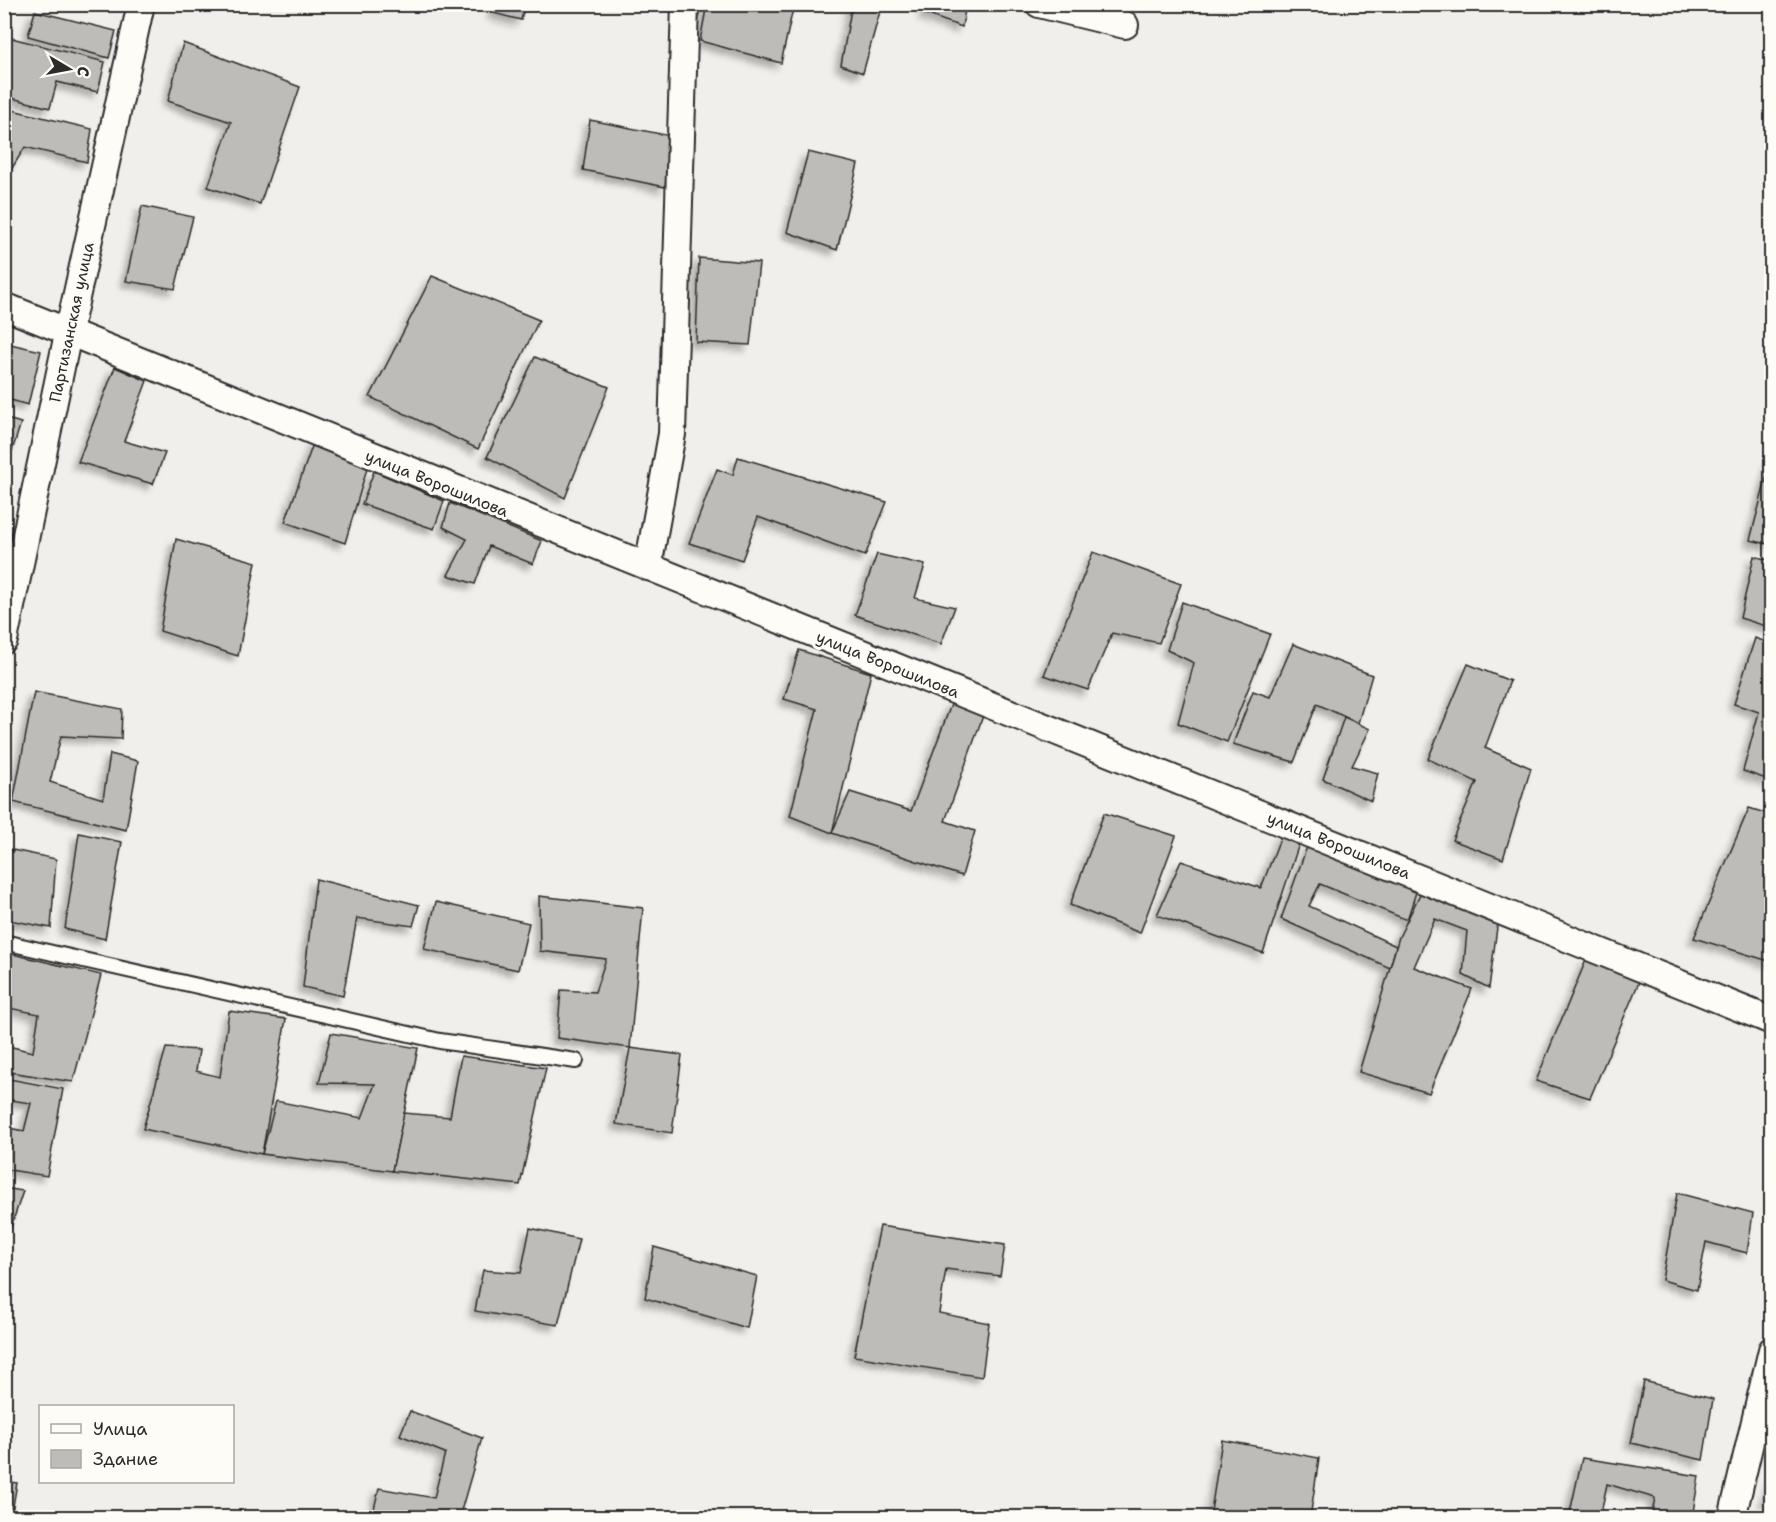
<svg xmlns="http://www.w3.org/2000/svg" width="1776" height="1522" font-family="'Shantell Sans',sans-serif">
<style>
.building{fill:#bdbcb8;stroke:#2b2b2b;stroke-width:1.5;filter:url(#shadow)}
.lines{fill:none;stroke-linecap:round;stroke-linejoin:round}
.service-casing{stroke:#2b2b2b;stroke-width:18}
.minor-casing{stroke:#2b2b2b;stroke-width:30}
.service{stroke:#fdfcf7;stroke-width:14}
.minor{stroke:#fdfcf7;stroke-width:26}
.labels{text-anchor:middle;stroke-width:6;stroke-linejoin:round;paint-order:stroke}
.street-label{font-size:16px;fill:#2b2b2b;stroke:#fdfcf7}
</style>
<defs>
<filter id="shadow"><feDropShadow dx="-5.5" dy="5.5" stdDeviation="3" flood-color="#0004"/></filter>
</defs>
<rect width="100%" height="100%" fill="#f0efeb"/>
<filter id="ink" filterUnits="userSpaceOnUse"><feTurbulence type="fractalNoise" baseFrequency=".0167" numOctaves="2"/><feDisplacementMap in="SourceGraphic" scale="12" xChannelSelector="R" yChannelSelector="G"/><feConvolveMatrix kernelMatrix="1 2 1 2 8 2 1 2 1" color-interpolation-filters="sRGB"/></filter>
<g filter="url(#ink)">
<!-- building -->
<g class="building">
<polygon points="495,4 525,4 521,20 493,13"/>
<polygon points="707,4 794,4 781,63 700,41"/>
<polygon points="852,4 882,4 863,73 841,65"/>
<polygon points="926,4 966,4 962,27 925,14"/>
<polygon points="35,11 116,31 109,58 28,36"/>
<polygon points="4,36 105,62 98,92 57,82 50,108 4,96"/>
<polygon points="183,43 300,87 260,204 208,187 231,122 168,101"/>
<polygon points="4,108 92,129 87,162 25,147 4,181"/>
<polygon points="590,120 671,136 665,187 583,170"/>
<polygon points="808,152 858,164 837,250 787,232"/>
<polygon points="142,206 193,217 175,289 126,281"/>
<polygon points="699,258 759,263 750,345 696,342"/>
<polygon points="432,276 539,320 478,449 370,397"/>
<polygon points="6,343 41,351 28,405 4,398"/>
<polygon points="535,357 609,387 565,498 487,457"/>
<polygon points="115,367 147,381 124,441 165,453 153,484 78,462"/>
<polygon points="4,418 21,423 12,451 4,449"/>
<polygon points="314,441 368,465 345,543 285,522"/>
<polygon points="738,457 887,502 865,556 758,517 742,560 689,543 717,469 733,475"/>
<polygon points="1772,457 1772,545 1750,540"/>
<polygon points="374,471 444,501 434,529 362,504"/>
<polygon points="450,503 542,541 533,564 489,546 475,584 448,575 467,539 443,527"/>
<polygon points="176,539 256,562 238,656 160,631"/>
<polygon points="1093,552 1181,584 1159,643 1112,633 1088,690 1044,675"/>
<polygon points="877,554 925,565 915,598 955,607 941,644 855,615"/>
<polygon points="1754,556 1772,561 1772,628 1740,618"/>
<polygon points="1182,602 1270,634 1227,742 1178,723 1194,663 1167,650"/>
<polygon points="1755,638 1772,644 1772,781 1743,771 1759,712 1734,704"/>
<polygon points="1293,644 1372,675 1358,723 1317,704 1294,762 1233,744 1253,691 1270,697"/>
<polygon points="799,650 871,673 832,833 790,816 817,709 784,699"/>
<polygon points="1468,664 1510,681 1485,748 1531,768 1503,859 1452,840 1477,782 1428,759"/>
<polygon points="34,692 122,709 121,739 61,736 50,782 103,799 110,754 138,761 126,830 13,802"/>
<polygon points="952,702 984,713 945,821 975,831 962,876 832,833 850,792 911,811"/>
<polygon points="1344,717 1370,729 1352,766 1378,773 1371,801 1323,779"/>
<polygon points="1749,808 1772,815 1772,911 1766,930 1772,932 1772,962 1694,938"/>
<polygon points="1104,813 1176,836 1140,933 1070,905"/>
<polygon points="79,833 122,842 105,939 65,929"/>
<polygon points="1282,833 1300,841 1263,953 1157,915 1181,861 1261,888"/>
<polygon points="1308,844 1418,886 1407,920 1320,884 1309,906 1396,946 1390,968 1281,919"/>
<polygon points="8,849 56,859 51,928 4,919 4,865"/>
<polygon points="316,879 419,905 413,926 357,918 343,996 303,987"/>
<polygon points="1423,888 1498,920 1489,988 1463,975 1467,931 1435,919 1414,967 1472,989 1429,1093 1359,1072 1399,937"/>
<polygon points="539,896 643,908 630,1048 557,1038 561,990 595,992 606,959 540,951"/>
<polygon points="436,902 529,923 518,970 424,949"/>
<polygon points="4,952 101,975 73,1082 4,1071 4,1045 33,1052 39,1014 4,1007"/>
<polygon points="1586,960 1639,982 1590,1098 1536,1081"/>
<polygon points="229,1011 286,1019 262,1154 143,1129 166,1048 199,1050 196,1071 220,1077"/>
<polygon points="331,1033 418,1048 392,1171 262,1154 276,1101 362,1118 375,1084 319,1083"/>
<polygon points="630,1048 682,1055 672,1133 616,1124"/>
<polygon points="461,1056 546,1068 520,1185 392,1171 404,1113 450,1117"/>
<polygon points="4,1078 63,1089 47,1176 4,1169 4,1127 24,1131 31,1103 4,1099"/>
<polygon points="4,1188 23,1191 4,1248"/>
<polygon points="1677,1193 1753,1213 1747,1253 1706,1242 1697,1290 1662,1280"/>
<polygon points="880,1226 1005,1245 1000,1276 946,1269 939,1313 989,1323 982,1377 854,1356"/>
<polygon points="530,1228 579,1239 558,1325 475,1311 483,1270 521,1273"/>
<polygon points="654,1247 757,1276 747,1328 645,1298"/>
<polygon points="1644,1381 1713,1399 1703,1460 1631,1443"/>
<polygon points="410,1411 482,1438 459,1518 372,1517 379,1488 434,1498 445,1453 400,1435"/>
<polygon points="1222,1440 1319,1458 1310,1518 1273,1518 1251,1513 1249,1518 1210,1518"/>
<polygon points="1582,1458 1699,1476 1692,1518 1651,1518 1655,1498 1607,1484 1600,1518 1569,1517"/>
<polygon points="1772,1476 1772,1503 1765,1501"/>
<polygon points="4,1481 17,1483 11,1518 4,1518"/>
<polygon points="83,1512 113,1518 82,1518"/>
</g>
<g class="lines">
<defs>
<polyline id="service" points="4,942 440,1041 576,1061"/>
<g id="minor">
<polyline points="1039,4 1125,25"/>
<polyline points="4,306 1772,1021"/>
<polyline points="648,567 672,434 685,4"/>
<polyline points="4,640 68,334 141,4"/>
<polyline points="1732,1518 1772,1350"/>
</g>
</defs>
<!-- service casing -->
<use href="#service" class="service-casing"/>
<!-- minor casing -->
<use href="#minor" class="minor-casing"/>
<!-- service -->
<use href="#service" class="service"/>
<!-- minor -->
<use href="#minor" class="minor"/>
</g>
</g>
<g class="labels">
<!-- street labels -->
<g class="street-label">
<text transform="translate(71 322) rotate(-78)" y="6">Партизанская улица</text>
<text transform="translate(437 483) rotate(22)" y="6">улица Ворошилова</text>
<text transform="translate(888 664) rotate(22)" y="6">улица Ворошилова</text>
<text transform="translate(1339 845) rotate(22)" y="6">улица Ворошилова</text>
</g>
</g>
<!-- margin -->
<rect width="1776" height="1522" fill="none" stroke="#fdfcf7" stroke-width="24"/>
<rect x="12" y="12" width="1752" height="1498" fill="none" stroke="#2b2b2b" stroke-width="2" filter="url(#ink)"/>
<!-- legend -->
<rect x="39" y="1405" width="195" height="78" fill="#fdfcf7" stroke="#a9a8a5" stroke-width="1.5"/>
<rect x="51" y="1424" width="30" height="9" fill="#fdfcf7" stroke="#a9a8a5" stroke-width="1.5"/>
<text x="93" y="1435" font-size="18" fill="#2b2b2b">Улица</text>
<rect x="51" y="1450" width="30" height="18" fill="#bdbcb8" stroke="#a9a8a5" stroke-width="1.5"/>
<text x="93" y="1465" font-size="18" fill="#2b2b2b">Здание</text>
<!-- north arrow -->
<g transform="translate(69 69) rotate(100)" stroke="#fdfcf7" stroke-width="4.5" paint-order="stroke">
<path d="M0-4.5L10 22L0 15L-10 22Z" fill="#2b2b2b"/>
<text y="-9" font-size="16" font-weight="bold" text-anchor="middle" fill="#2b2b2b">С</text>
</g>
</svg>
